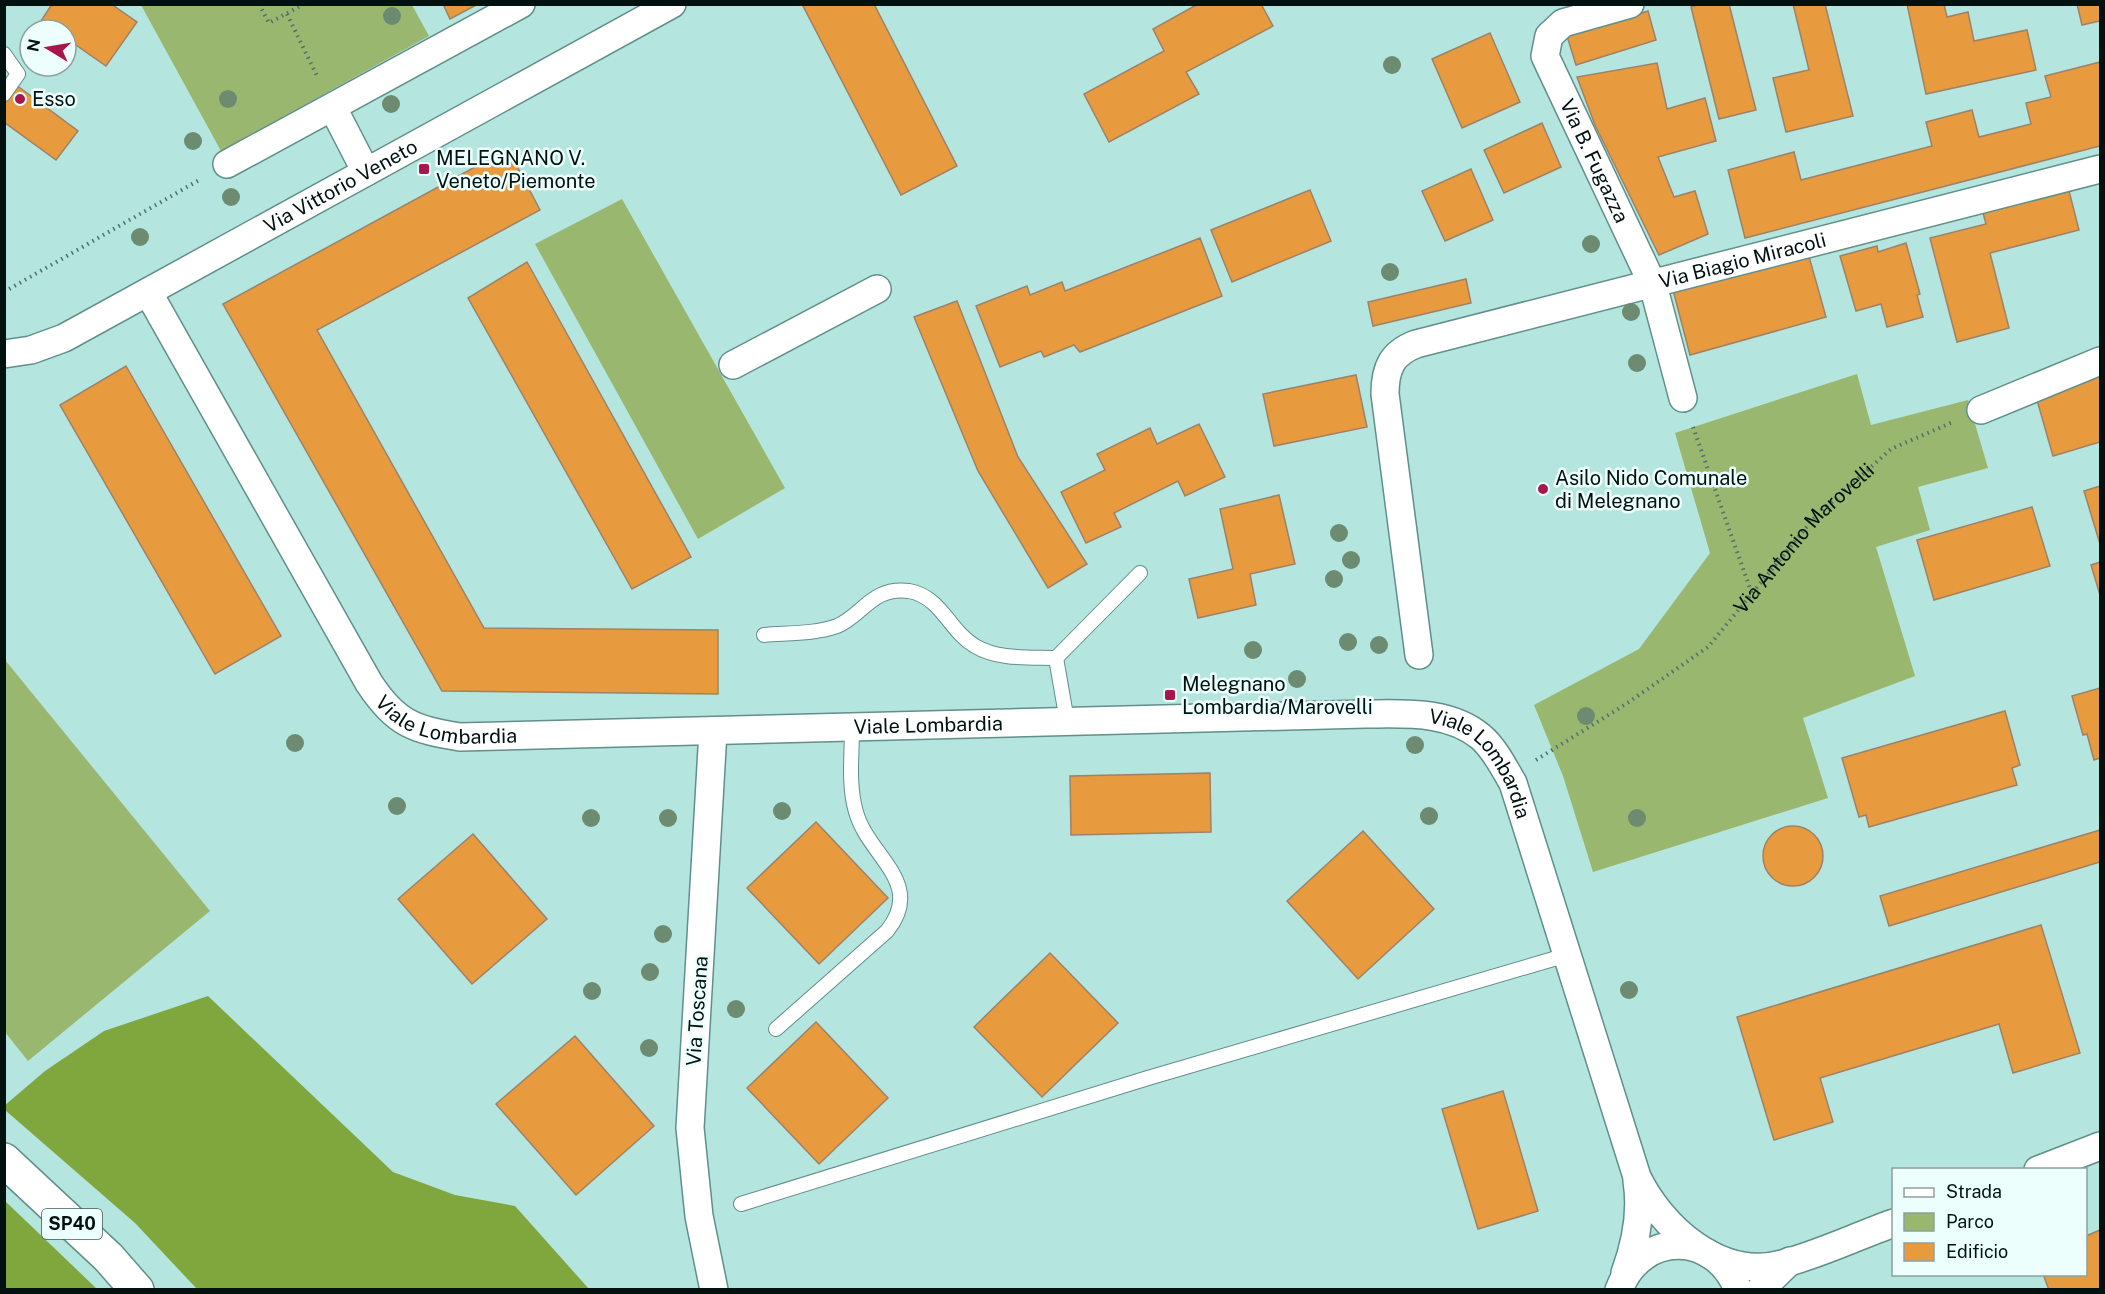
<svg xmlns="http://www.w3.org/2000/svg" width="2105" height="1294" font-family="'Public Sans',sans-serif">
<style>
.green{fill:#9ab770}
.forest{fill:#80a73d}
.building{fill:#e89a3e;stroke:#9d8267;stroke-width:1.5}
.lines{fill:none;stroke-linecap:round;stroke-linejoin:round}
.service-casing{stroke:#618f8a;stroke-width:16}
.minor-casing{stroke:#618f8a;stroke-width:30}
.primary-casing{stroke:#618f8a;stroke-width:36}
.path{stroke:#52706d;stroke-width:4;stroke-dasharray:1.5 4.5;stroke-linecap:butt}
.service{stroke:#fff;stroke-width:14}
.minor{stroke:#fff;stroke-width:27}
.primary{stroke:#fff;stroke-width:33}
.tree{fill:#6c8b71}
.poi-dot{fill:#a9154c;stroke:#ecfffc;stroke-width:2}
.labels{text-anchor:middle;stroke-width:5;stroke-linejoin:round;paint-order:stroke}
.shield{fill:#ecfffc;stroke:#485857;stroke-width:1.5}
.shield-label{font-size:18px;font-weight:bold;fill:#011110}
.poi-label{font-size:20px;fill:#011110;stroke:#ecfffc;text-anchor:start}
.street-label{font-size:20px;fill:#011110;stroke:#ecfffc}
</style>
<rect width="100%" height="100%" fill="#b4e5df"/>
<!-- green -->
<g class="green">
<polygon points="141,5 412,5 429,36 221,151"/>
<polygon points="622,199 785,488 698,539 535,244"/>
<polygon points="1857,374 1871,425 1968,400 1988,468 1918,487 1930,530 1876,547 1915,676 1803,718 1828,798 1593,872 1563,776 1534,705 1639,649 1710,553 1675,433"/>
<polygon points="5,660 210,911 28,1061 5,1032"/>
</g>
<!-- forest -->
<g class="forest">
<polygon points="208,996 393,1172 455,1195 515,1206 589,1289 197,1289 135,1223 5,1110 4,1106 45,1071 104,1031"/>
<polygon points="4,1200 97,1289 5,1289"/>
</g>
<!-- building -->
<g class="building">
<polygon points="52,4 111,4 137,22 106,66 66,38 66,30 54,30 41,21"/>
<polygon points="443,4 478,4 450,19"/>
<polygon points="802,4 874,4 957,166 901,195"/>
<polygon points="1198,4 1261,4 1273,26 1186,72 1199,94 1109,142 1084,94 1164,51 1153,29"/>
<polygon points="1700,4 1729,4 1756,110 1719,119 1691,7"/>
<polygon points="1793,4 1825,4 1853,116 1786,132 1773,78 1809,70"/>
<polygon points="1907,4 1944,4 1947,17 1968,12 1974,41 2027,30 2036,70 1926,94"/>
<polygon points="2077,4 2100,4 2100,21 2082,25"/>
<polygon points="1648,11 1656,40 1576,65 1567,36"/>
<polygon points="1490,33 1520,102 1462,128 1432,59"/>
<polygon points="2100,62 2100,146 1745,238 1728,170 1794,152 1801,180 1932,146 1926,122 1972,110 1979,137 2031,124 2026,103 2051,97 2045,76"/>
<polygon points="1657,63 1667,109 1705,98 1716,141 1658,157 1674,197 1695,191 1708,234 1659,255 1595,125 1577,77"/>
<polygon points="4,76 78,131 56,160 4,122"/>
<polygon points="1542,123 1561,167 1504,193 1484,150"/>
<polygon points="508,149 540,210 317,330 484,628 718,630 718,694 442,691 223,304"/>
<polygon points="1471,169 1493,220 1445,241 1422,191"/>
<polygon points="2068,187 2079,230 1990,253 2009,328 1957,342 1930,238 1986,224 1982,209"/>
<polygon points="1310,190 1331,241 1232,282 1211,230"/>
<polygon points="1200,238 1222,296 1080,352 1074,345 1044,357 1041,351 1000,367 976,306 1027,286 1030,295 1062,282 1065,291"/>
<polygon points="1906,243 1920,294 1917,295 1923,317 1887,327 1881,304 1856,311 1840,256 1877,246 1878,252"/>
<polygon points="1808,253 1826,317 1690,355 1673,290"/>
<polygon points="527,262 691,557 632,589 468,298"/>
<polygon points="1466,279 1471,303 1373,326 1368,302"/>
<polygon points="957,301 1018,457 1087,564 1048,588 978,471 914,317"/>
<polygon points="126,366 281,636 215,674 60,405"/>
<polygon points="2100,373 2100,442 2053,456 2035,393"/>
<polygon points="1356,375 1367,427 1274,446 1263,394"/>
<polygon points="1199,424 1225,477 1185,496 1178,481 1114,513 1121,527 1086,543 1061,492 1105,470 1097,454 1150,428 1157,444"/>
<polygon points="2100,486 2100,544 2084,491"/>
<polygon points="1279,495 1295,564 1250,574 1256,605 1198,618 1189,579 1233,569 1220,509"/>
<polygon points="2032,507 2050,566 1934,600 1917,540"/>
<polygon points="2100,562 2100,595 2091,565"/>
<polygon points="2100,688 2100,758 2094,760 2087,734 2083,735 2072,696"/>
<polygon points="2005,711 2020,765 2012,768 2017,785 1869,827 1866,815 1859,817 1842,758"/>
<polygon points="1210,773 1211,832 1071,835 1070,776"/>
<polygon points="816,822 888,898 819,964 747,888"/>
<circle cx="1793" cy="856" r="30"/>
<polygon points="2100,830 2100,862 1889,926 1880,896"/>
<polygon points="1363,831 1434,909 1358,979 1287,901"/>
<polygon points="473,834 547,919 472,984 398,899"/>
<polygon points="2041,925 2080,1053 2013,1073 1999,1024 1820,1078 1833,1122 1774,1140 1737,1017"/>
<polygon points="1050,953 1118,1023 1042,1097 974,1027"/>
<polygon points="816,1022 888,1098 819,1164 747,1088"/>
<polygon points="575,1036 654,1126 576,1195 496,1104"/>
<polygon points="1503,1091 1538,1211 1478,1229 1442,1109"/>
<polygon points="2100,1230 2100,1290 2049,1290 2043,1274 2086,1274 2086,1236"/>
</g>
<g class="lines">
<defs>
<g id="service">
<polyline points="4,54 18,74 4,94"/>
<path d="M764 635C788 633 815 634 837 626 862 616 872 586 909 591 942 597 949 631 975 646 998 660 1029 657 1056 658L1067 721"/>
<polyline points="1056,658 1140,573"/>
<path d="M776 1029 887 931C926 883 868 856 856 812 848 785 852 755 852 728"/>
<polyline points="741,1204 1148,1078 1567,955"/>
</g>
<g id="minor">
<path id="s2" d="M1630 4 1563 23 1549 36 1545 56 1653 285 1683 398"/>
<polyline points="333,108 366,172"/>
<polyline points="227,164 521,4"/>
<path id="s3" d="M148 292 369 683C396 724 413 729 460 737L1365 714C1404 714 1449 710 1481 737 1495 749 1504 768 1513 783L1637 1177C1661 1227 1720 1281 1782 1264 1820 1254 1857 1236 1894 1223"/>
<path id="s4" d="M4 354 31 350 64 338 672 4"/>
<polyline points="733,365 877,289"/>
<polyline points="1981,410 2100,361"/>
<path id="s5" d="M1419 655 1385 394C1385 368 1392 353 1416 344L2100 169"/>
<polyline points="713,731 690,1128 699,1216 714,1290"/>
<polyline points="2038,1170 2100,1146"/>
<path d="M1625 1273C1636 1243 1642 1212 1637 1181"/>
<path d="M1619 1290C1641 1230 1716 1231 1738 1290"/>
<polyline points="1760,1290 1790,1261"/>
</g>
<polyline id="primary" points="4,1160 108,1257 137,1290"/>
</defs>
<!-- service casing -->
<use href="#service" class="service-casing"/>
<!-- minor casing -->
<use href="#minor" class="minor-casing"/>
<!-- primary casing -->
<use href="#primary" class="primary-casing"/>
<!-- path -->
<g class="path">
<polyline points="259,4 269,23 304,4"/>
<polyline points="287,14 318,78"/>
<polyline points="4,292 201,179"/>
<polyline points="1693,427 1752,594"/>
<path id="s1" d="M1536 760 1626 704 1708 647 1814 518 1891 449 1953 422"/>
</g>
<!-- service -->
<use href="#service" class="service"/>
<!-- minor -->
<use href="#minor" class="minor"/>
<!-- primary -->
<use href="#primary" class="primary"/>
</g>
<!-- trees -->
<g class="tree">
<circle cx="392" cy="16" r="9"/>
<circle cx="1392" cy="65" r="9"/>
<circle cx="228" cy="99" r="9"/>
<circle cx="391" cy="104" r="9"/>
<circle cx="193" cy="141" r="9"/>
<circle cx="231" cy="197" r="9"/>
<circle cx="140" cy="237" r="9"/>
<circle cx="1591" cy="244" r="9"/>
<circle cx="1390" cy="272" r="9"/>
<circle cx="1631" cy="312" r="9"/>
<circle cx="1637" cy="363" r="9"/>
<circle cx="1339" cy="533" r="9"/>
<circle cx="1351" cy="560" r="9"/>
<circle cx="1334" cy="579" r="9"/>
<circle cx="1348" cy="642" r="9"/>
<circle cx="1379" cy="645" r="9"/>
<circle cx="1253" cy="650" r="9"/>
<circle cx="1297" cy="679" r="9"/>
<circle cx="1586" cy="716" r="9"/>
<circle cx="295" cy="743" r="9"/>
<circle cx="1415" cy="745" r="9"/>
<circle cx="397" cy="806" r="9"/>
<circle cx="782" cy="811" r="9"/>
<circle cx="1429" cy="816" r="9"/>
<circle cx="591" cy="818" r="9"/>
<circle cx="668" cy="818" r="9"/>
<circle cx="1637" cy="818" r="9"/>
<circle cx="663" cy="934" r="9"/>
<circle cx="650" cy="972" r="9"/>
<circle cx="1629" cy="990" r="9"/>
<circle cx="592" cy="991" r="9"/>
<circle cx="736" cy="1009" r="9"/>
<circle cx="649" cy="1048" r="9"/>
</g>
<!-- markers -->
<g class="poi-dot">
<circle cx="20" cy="99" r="6"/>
<rect x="418" y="163" width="12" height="12" rx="3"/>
<circle cx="1543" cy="489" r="6"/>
<rect x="1164" y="689" width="12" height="12" rx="3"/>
</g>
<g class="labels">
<!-- shield labels -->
<rect class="shield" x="42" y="1209" width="60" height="30" rx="4.5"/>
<g class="shield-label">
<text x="72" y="1230">SP40</text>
</g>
<!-- poi labels -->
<g class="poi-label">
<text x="32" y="106">Esso</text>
<text x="436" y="165">MELEGNANO V.<tspan x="436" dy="23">Veneto/Piemonte</tspan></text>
<text x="1555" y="485">Asilo Nido Comunale<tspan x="1555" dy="23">di Melegnano</tspan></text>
<text x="1182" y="691">Melegnano<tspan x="1182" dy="23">Lombardia/Marovelli</tspan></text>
</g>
<!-- street labels -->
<g class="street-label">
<text dy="7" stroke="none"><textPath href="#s2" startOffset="225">Via B. Fugazza</textPath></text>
<text dy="7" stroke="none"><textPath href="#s4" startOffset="378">Via Vittorio Veneto</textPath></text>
<text dy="7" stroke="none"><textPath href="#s5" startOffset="664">Via Biagio Miracoli</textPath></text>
<text dy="7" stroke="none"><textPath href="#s1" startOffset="351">Via Antonio Marovelli</textPath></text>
<text dy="7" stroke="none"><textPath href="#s3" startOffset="542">Viale Lombardia</textPath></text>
<text dy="7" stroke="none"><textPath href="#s3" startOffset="1028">Viale Lombardia</textPath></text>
<text dy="7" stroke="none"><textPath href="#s3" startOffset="1604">Viale Lombardia</textPath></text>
<text transform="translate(697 1011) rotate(-86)" y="7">Via Toscana</text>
</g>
</g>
<!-- border -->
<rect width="2105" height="1294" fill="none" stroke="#011110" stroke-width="12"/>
<!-- legend -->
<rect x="1892" y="1168" width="195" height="108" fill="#ecfffc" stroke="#8ea09e" stroke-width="1.5"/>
<rect x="1904" y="1188" width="30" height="9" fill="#ffffff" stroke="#8ea09e" stroke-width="1.5"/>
<text x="1946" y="1198" font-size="18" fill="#011110">Strada</text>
<rect x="1904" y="1213" width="30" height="18" fill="#9ab770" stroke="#8ea09e" stroke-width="1.5"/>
<text x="1946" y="1228" font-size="18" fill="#011110">Parco</text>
<rect x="1904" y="1243" width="30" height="18" fill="#e89a3e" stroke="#8ea09e" stroke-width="1.5"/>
<text x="1946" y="1258" font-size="18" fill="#011110">Edificio</text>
<!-- north arrow -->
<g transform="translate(48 48) rotate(281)"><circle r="28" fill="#ecfffc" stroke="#8ea09e" stroke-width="1.5"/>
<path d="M0-4.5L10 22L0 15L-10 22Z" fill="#a9154c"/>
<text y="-9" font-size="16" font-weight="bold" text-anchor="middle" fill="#011110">N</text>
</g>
</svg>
